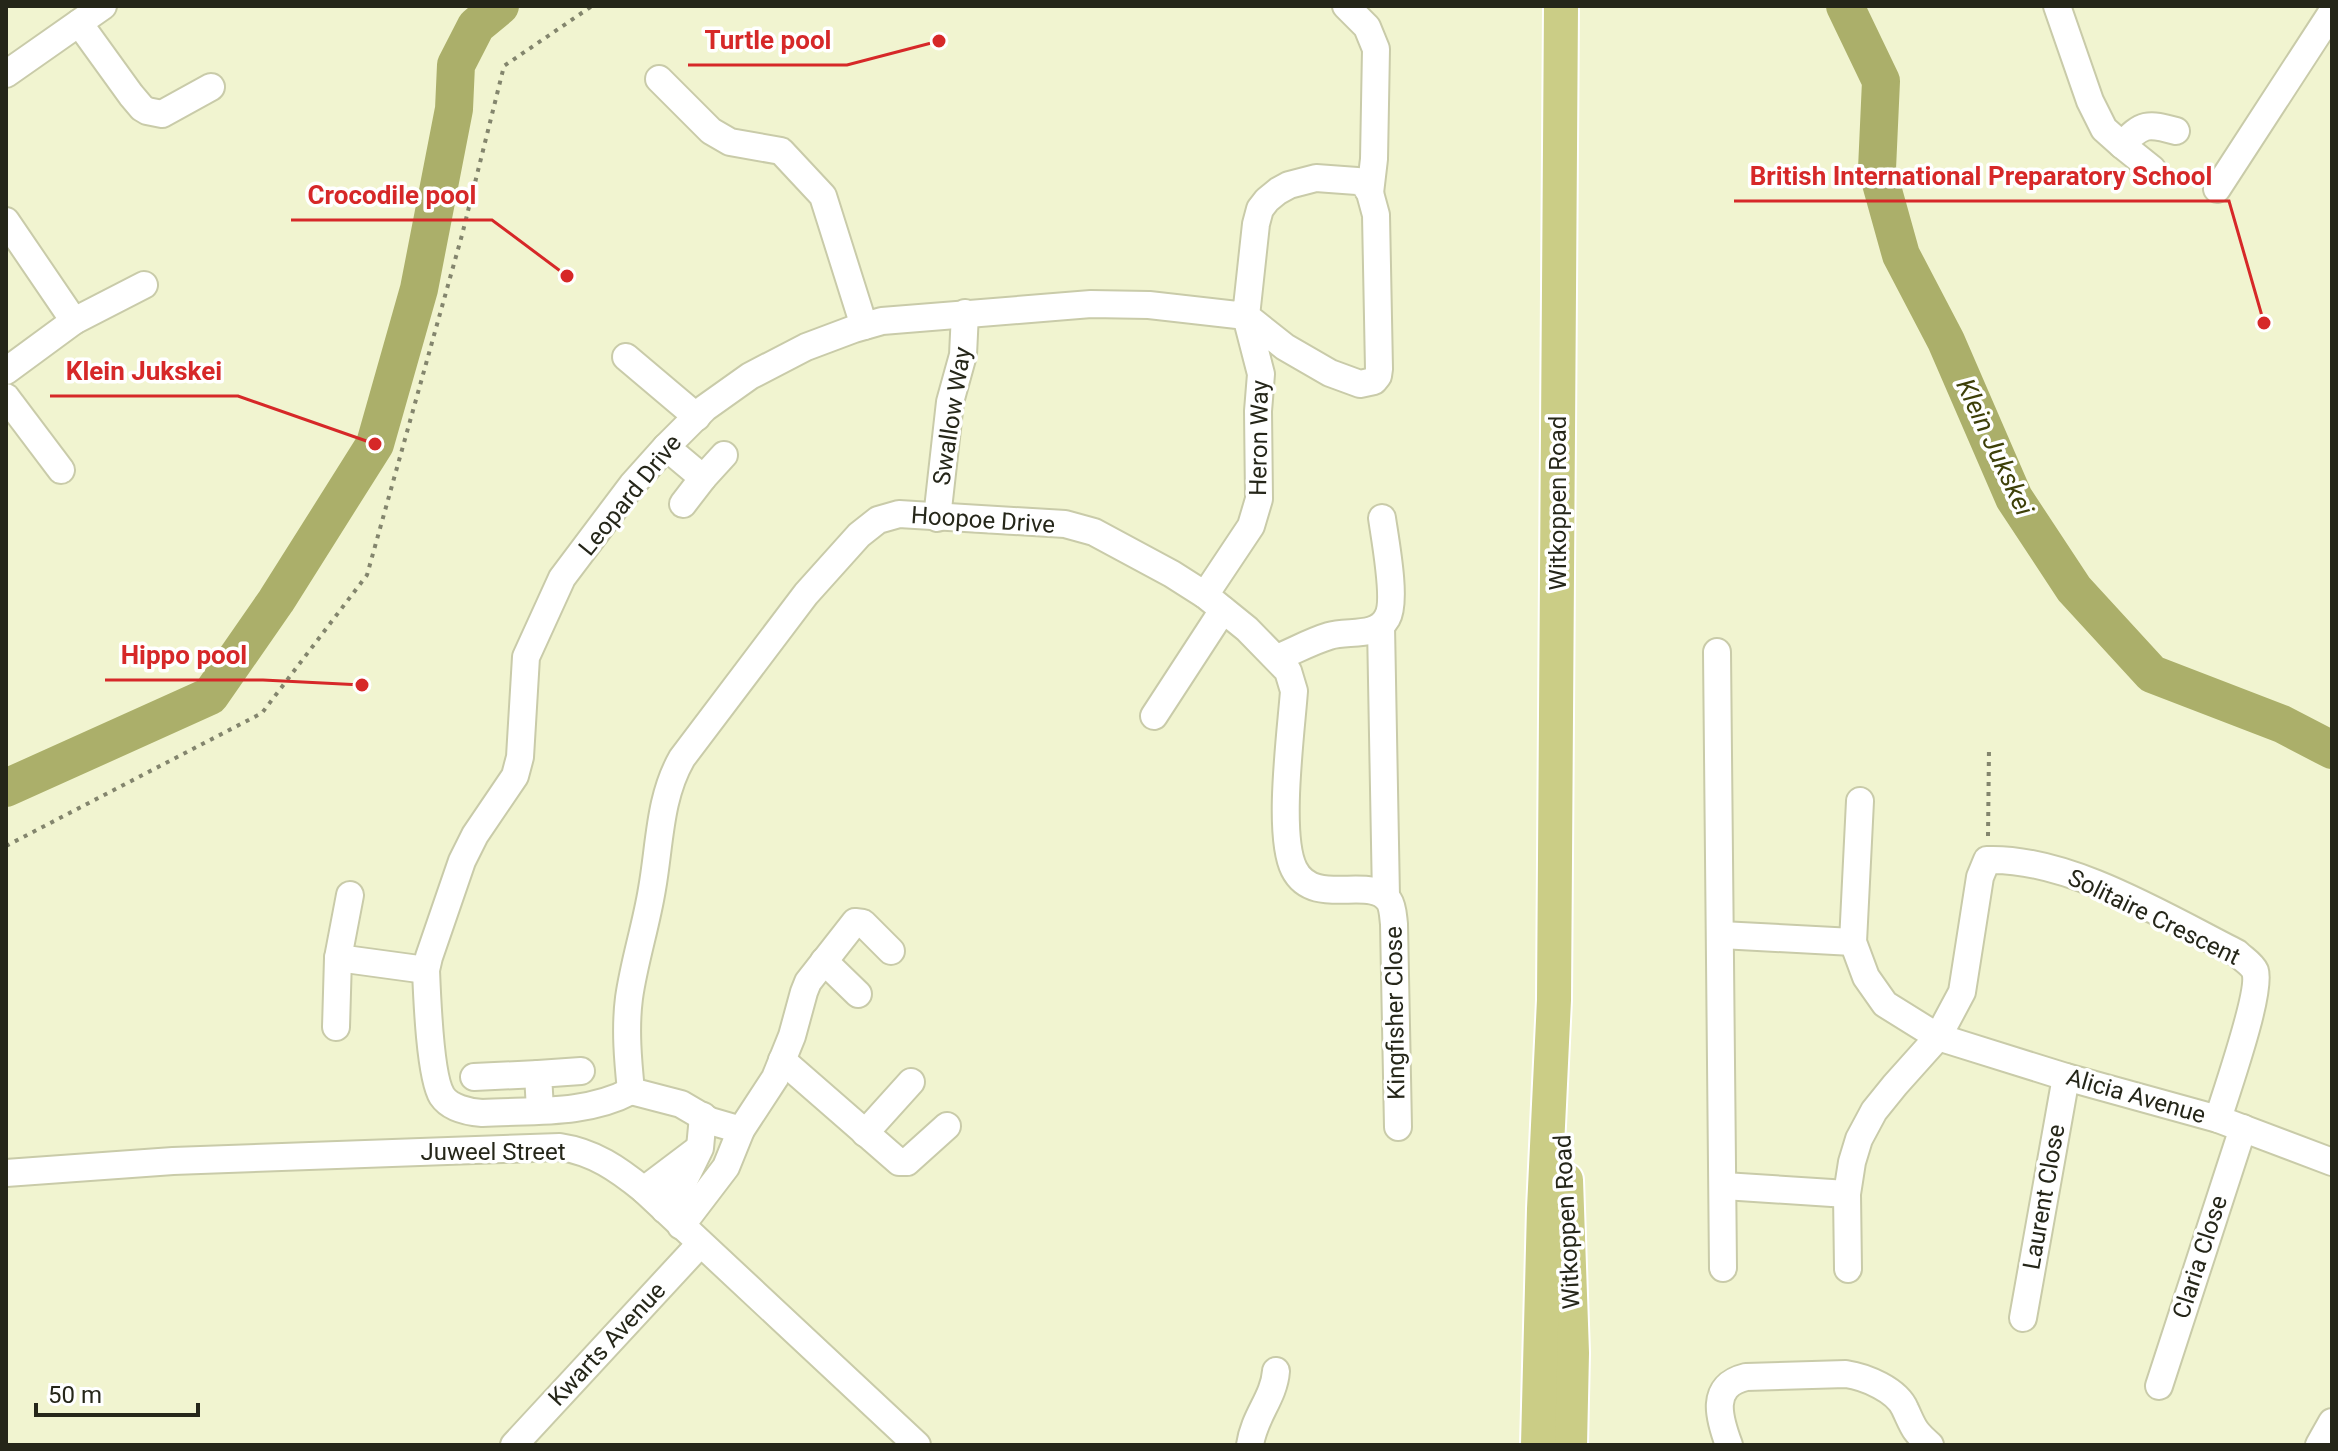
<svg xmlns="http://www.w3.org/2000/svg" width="2338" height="1451" font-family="Roboto,sans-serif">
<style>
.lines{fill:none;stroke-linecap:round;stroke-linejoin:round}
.river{stroke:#abaf6a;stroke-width:38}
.minor-casing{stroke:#c9cba9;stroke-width:30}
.major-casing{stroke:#fff;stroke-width:38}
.path{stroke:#83856d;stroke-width:4;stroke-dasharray:4 6;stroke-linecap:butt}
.minor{stroke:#fff;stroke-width:26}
.major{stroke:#cbcd86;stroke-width:34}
.labels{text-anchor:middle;stroke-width:7;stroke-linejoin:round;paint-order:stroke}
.street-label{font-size:24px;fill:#252619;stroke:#fff}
.water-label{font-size:26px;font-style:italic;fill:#3d3f08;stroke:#fff}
.leader{fill:none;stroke:#d62828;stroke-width:3}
.callout-dot{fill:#d62828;stroke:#fff;stroke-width:3}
.callout-label{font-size:26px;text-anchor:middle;font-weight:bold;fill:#d62828;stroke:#fff;stroke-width:7;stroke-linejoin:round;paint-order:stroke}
</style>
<rect width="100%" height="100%" fill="#f1f4d0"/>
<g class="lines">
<!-- river -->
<g class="river">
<polyline points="1845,6 1881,81 1877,169 1901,255 1946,341 2014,498 2074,589 2152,674 2282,724 2332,750"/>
<polyline points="6,788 210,696 276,601 375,444 419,289 454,109 456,65 476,26 500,6"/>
</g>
<defs>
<g id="minor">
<polyline points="1346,6 1367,27 1376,49 1374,159 1370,193"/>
<path d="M2057 6 2090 101 2104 129 2122 145C2142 123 2148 123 2176 131"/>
<polyline points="79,23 131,95 142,108 147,111 162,114 211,87"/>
<polyline points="6,74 103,6"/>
<polyline points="659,79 711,131 730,142 781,151 823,196 864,326"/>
<polyline points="2122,145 2152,169"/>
<polyline points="2217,189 2332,12"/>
<polyline points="6,221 74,321"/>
<polyline points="626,357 697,417"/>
<polyline points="6,371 74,321 144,285"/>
<polyline points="6,397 61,470"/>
<polyline points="666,447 703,478 724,455"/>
<polyline points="683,504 703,478"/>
<polyline points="937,518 950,402 963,355 965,313"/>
<polyline points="1381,626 1386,897"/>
<polyline points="1717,652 1723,1268"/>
<path d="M1277 658C1294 651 1312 641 1329 636 1348 630 1376 638 1387 618 1397 602 1385 539 1382 518"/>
<polyline points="1154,716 1223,610"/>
<polyline points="1860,801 1853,942 1866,977 1885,1004 1938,1037 2066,1077 2218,1119 2332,1162"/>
<polyline points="1721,935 1853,942"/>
<polyline points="338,958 426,970"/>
<polyline points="824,961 858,994"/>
<polyline points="336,1027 338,958 350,895"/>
<polyline points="782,1060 899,1162 907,1162 947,1126"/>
<polyline points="474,1077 538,1074"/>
<path d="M631 1091C586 1115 532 1110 482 1113 469 1112 450 1108 442 1096 430 1077 427 995 426 970L429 957 462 861 475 835 515 776 520 757 526 657 562 578 632 485 666 447 705 408 750 376 806 347 854 329 882 321 1091 304 1149 305 1246 316 1285 347 1330 373 1360 384 1374 381 1378 376 1379 369 1376 215 1370 193 1364 184 1357 181 1316 178 1289 185 1278 191 1267 200 1260 209 1256 224 1246 316 1261 374 1258 411 1259 499 1251 526 1205 595"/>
<path d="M631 1091C628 1061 625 1029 629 998 634 962 646 926 652 889 660 844 659 798 682 758L806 594 859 535 878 520 899 514 1065 524 1094 532 1172 574 1205 595 1247 629 1288 671 1294 691C1291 732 1277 835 1294 869 1314 909 1371 874 1389 901 1393 907 1393 916 1394 924L1398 1127"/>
<polyline points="631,1091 681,1104 710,1121 741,1130"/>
<polyline points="540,1110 538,1074 581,1071"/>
<polyline points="865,1133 911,1082"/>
<path d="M6 1173 173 1161 560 1147C594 1152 618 1169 644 1190L917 1445"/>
<polyline points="1724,1186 1847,1194"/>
<polyline points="644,1190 697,1150"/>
<polyline points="665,1210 680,1189 700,1148 703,1116"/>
<polyline points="681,1226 726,1167 741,1130 775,1078 792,1036 804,992 808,982 855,922 863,923 891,951"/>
<path d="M1848 1269 1847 1194 1852 1162 1859 1139 1874 1111 1895 1085 1938 1037 1962 992 1980 877 1987 860C2068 857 2166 917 2237 953 2243 959 2252 964 2255 971 2262 991 2226 1093 2218 1119"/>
<polyline points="2023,1318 2066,1077"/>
<polyline points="2159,1386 2243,1128"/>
<polyline points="514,1445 700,1244"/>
<path d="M1250 1445C1254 1416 1274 1398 1276 1371"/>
<path d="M1729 1445C1719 1418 1709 1386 1746 1377L1846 1374C1866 1377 1897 1390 1905 1409 1914 1428 1913 1430 1930 1445"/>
<polyline points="2319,1445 2332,1422"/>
</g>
<g id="major">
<polyline points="1566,1180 1572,1353 1570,1445"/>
<polyline points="1538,1445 1544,1209 1554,1000 1561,6"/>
</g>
</defs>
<!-- minor casing -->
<use href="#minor" class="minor-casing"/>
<!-- major casing -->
<use href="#major" class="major-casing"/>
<!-- path -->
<g class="path">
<polyline points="1988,836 1989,747"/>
<polyline points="6,846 262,713 367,575 462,235 504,66 592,6"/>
</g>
<!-- minor -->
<use href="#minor" class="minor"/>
<!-- major -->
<use href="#major" class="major"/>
</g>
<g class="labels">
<!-- street labels -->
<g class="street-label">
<text transform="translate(952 416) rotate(-81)" y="8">Swallow Way</text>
<text transform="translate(1259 438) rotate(-89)" y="8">Heron Way</text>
<text transform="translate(630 495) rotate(-51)" y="8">Leopard Drive</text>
<text transform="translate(1558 503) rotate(-90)" y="8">Witkoppen Road</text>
<text transform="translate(983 520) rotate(4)" y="8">Hoopoe Drive</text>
<text transform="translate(2154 917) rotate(26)" y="8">Solitaire Crescent</text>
<text transform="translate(1395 1013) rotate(-91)" y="8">Kingfisher Close</text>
<text transform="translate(2136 1096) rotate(16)" y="8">Alicia Avenue</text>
<text x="493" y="1160">Juweel Street</text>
<text transform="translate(2044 1197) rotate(-80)" y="8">Laurent Close</text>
<text transform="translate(1567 1222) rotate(-93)" y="8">Witkoppen Road</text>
<text transform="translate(2200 1257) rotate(-72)" y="8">Claria Close</text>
<text transform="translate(607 1344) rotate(-47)" y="8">Kwarts Avenue</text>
</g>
<!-- water labels -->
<g class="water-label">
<text transform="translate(1995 447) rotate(65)" y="9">Klein Jukskei</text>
</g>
</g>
<!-- callouts -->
<path class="leader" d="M939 41L847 65H688M2264 323L2229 201H1734M567 276L492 220H291M375 444L238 396H50M362 685L263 680H105"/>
<g class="callout-dot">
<circle cx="939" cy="41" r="8"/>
<circle cx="2264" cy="323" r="8"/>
<circle cx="567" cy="276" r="8"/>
<circle cx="375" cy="444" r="8"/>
<circle cx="362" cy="685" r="8"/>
</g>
<g class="callout-label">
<text x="768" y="49">Turtle pool</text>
<text x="1981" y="185">British International Preparatory School</text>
<text x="392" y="204">Crocodile pool</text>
<text x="144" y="380">Klein Jukskei</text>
<text x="184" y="664">Hippo pool</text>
</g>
<!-- border -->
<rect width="2338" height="1451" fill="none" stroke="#252619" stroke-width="16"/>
<!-- scale -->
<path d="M36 1403v12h162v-12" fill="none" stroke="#252619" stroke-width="4"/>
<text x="48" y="1403" font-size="24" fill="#252619" stroke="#ffffff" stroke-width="6" paint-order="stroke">50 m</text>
</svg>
